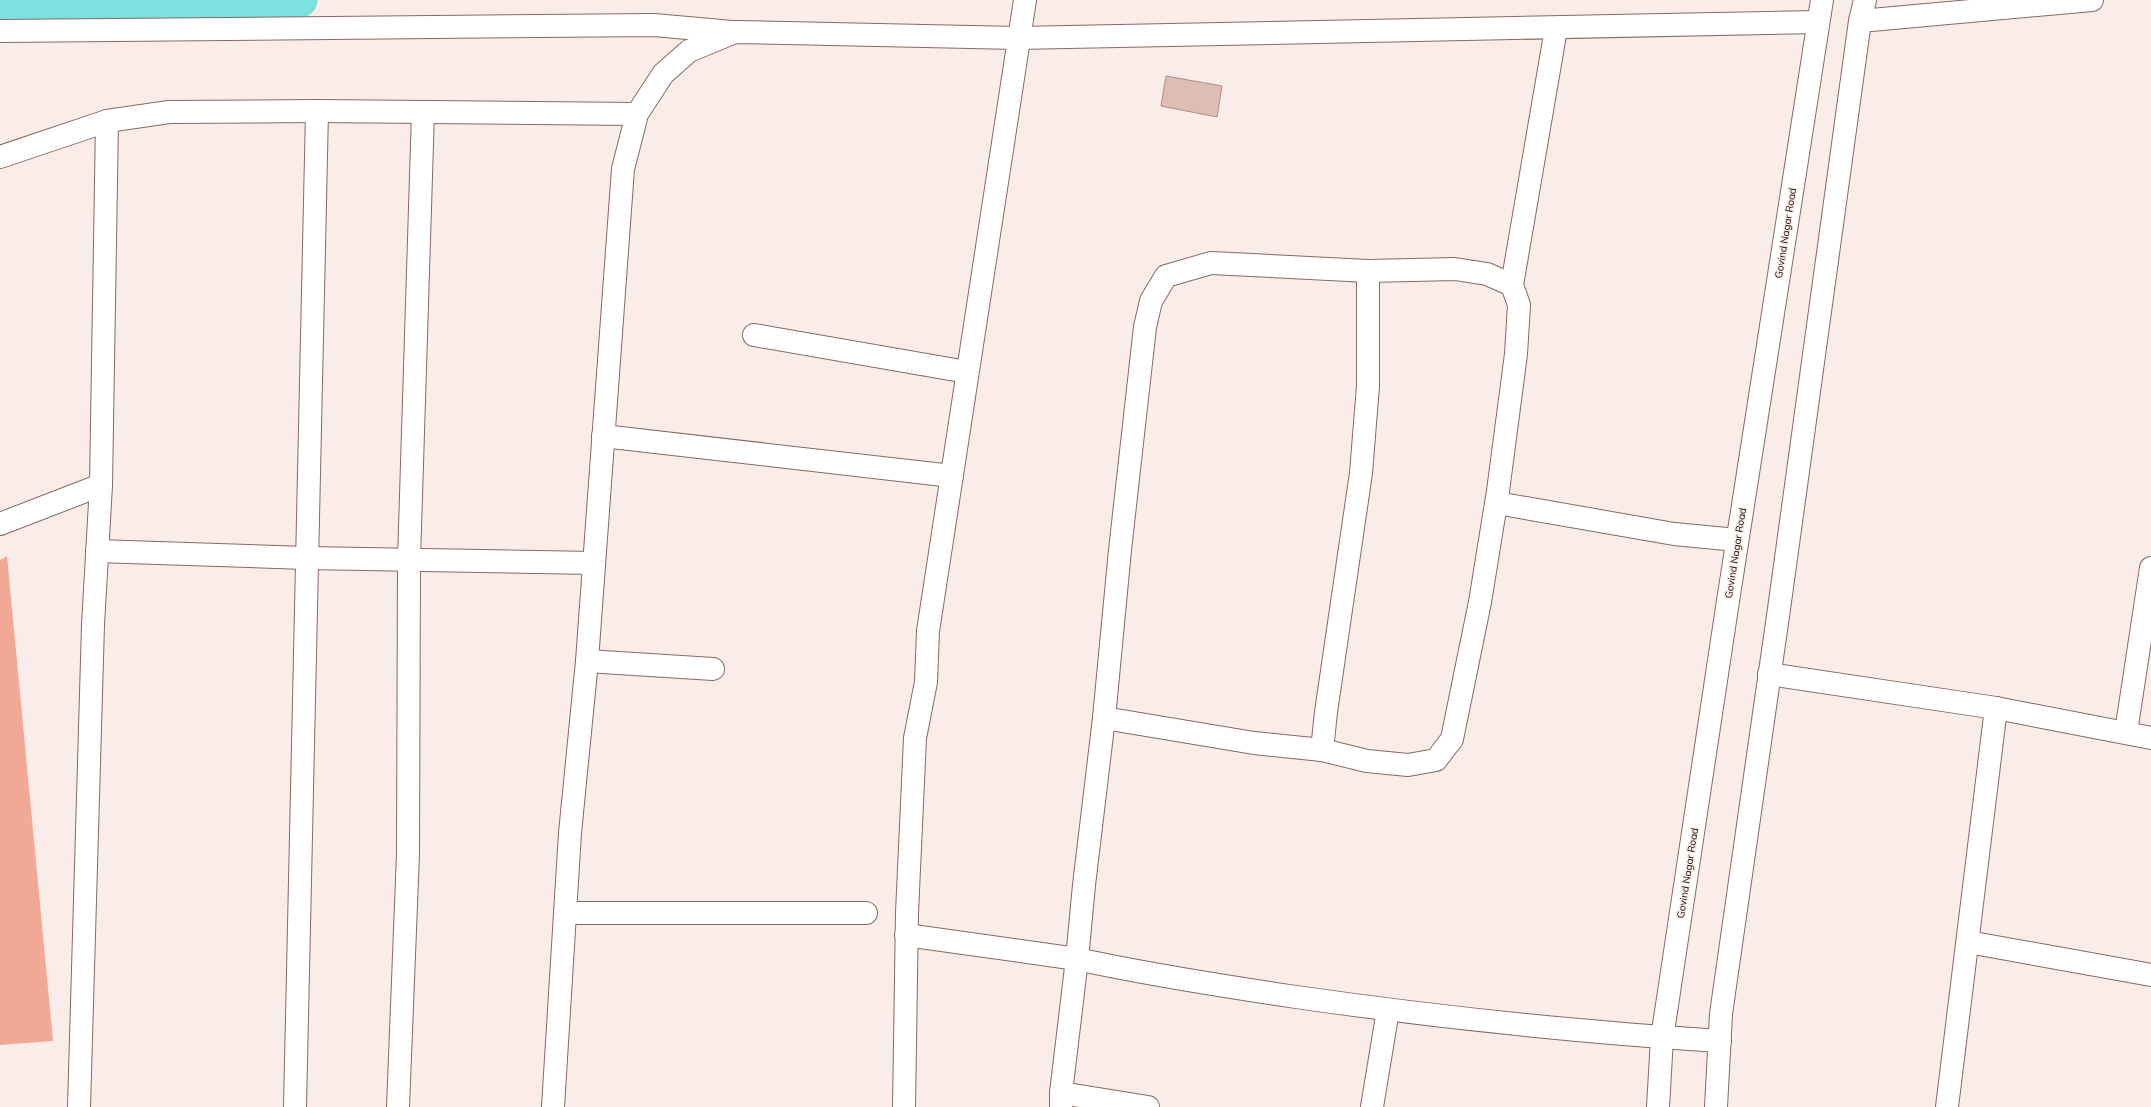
<svg xmlns="http://www.w3.org/2000/svg" width="2151" height="1107" font-family="Mulish,sans-serif">
<style>
.green{fill:#f1a995}
.lines{fill:none;stroke-linecap:round;stroke-linejoin:round}
.canal{stroke:#7be1dc;stroke-width:35}
.building{fill:#debdb4;stroke:#ad8e86}
.minor-casing{stroke:#866961;stroke-width:24}
.major-casing{stroke:#866961;stroke-width:24}
.minor{stroke:#fff;stroke-width:22}
.major{stroke:#fff;stroke-width:22}
.labels{text-anchor:middle;stroke-width:3;stroke-linejoin:round;paint-order:stroke}
.street-label{font-size:10px;fill:#190e0b;stroke:#faece9}
</style>
<rect width="100%" height="100%" fill="#faece9"/>
<!-- green -->
<polygon class="green" points="7,556 53,1041 0,1045 0,560"/>
<g class="lines">
<!-- canal -->
<polyline class="canal" points="0,10 300,0"/>
</g>
<!-- building -->
<polygon class="building" points="1166,76 1222,86 1217,117 1161,106"/>
<g class="lines">
<defs>
<g id="minor">
<polyline points="1860,21 2092,0"/>
<polyline points="0,31 654,25 732,32"/>
<polyline points="0,157 107,121 169,112 317,111 637,114"/>
<path d="M1512 285 1487 274 1455 269 1368 271 1211 263 1166 276 1151 301 1145 327 1120 550 1104 718 1084 885 1077 959C1150 975 1222 986 1296 997 1436 1017 1578 1032 1720 1041"/>
<polyline points="754,335 967,372"/>
<polyline points="603,436 952,476"/>
<polyline points="1497,503 1674,534 1737,540"/>
<polyline points="0,524 101,485"/>
<polyline points="97,551 306,558 594,563"/>
<polyline points="587,661 713,669"/>
<polyline points="1769,674 1996,708 2151,738"/>
<polyline points="1104,718 1254,743 1322,750 1367,761 1408,765 1436,760 1452,739 1480,602 1498,491 1516,354 1519,305 1512,285 1556,29"/>
<polyline points="2126,732 2151,568"/>
<polyline points="1322,750 1326,712 1361,473 1368,386 1368,271"/>
<polyline points="565,913 866,913"/>
<polyline points="906,935 1077,959 1061,1093 1061,1107"/>
<polyline points="1968,942 2151,975"/>
<polyline points="1061,1093 1148,1107"/>
<polyline points="79,1107 93,625 101,485 107,121"/>
<polyline points="295,1107 317,111"/>
<polyline points="398,1107 408,854 409,560 423,112"/>
<polyline points="553,1107 570,833 587,661 623,169 637,114 663,74 689,51 735,32 1017,38 1818,22"/>
<polyline points="904,1107 907,913 915,738 926,682 928,631 1025,0"/>
<polyline points="1372,1107 1388,1010"/>
<polyline points="1947,1107 1996,708"/>
</g>
<g id="major">
<polyline points="1658,1107 1662,1038 1667,1005 1728,601 1822,0"/>
<polyline points="1716,1107 1721,1014 1779,609 1860,21 1865,0"/>
</g>
</defs>
<!-- minor casing -->
<use href="#minor" class="minor-casing"/>
<!-- major casing -->
<use href="#major" class="major-casing"/>
<!-- minor -->
<use href="#minor" class="minor"/>
<!-- major -->
<use href="#major" class="major"/>
</g>
<g class="labels">
<!-- street labels -->
<g class="street-label">
<text transform="translate(1785 233) rotate(-81)" y="4">Govind Nagar Road</text>
<text transform="translate(1735 553) rotate(-81)" y="4">Govind Nagar Road</text>
<text transform="translate(1687 873) rotate(-81)" y="4">Govind Nagar Road</text>
</g>
</g>
</svg>
